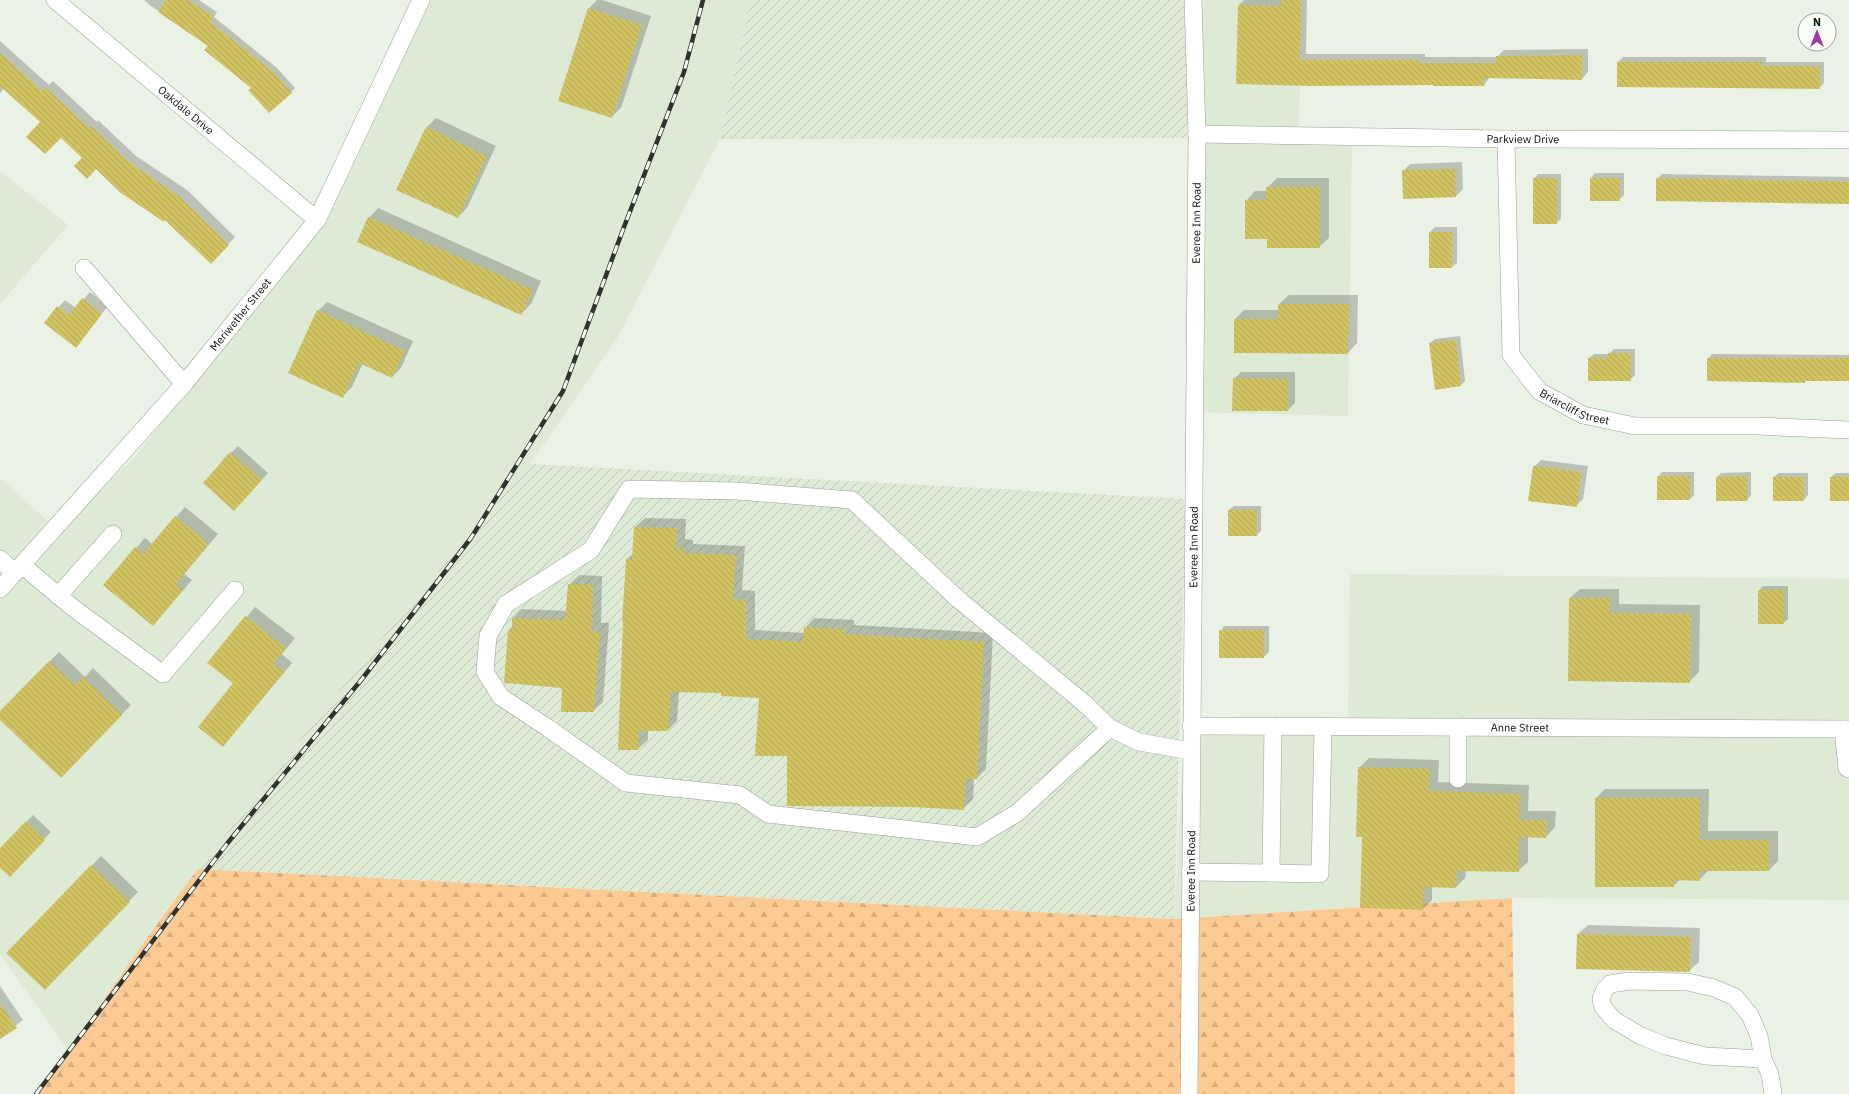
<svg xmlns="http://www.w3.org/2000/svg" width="1849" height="1094" font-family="'IBM Plex Sans',sans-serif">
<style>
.built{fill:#ddead6}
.industrial{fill:url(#industrial-furrows)}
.forest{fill:url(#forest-firs)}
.shadow{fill:#0003}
.building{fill:url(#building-back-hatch)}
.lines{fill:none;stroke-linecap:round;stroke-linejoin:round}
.minor-casing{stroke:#9aa295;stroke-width:18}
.minor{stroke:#fff;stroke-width:17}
.rail-casing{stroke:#2f322d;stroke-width:4.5}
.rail{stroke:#f8fff4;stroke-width:3;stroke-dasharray:9;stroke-linecap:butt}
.labels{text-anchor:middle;stroke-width:4;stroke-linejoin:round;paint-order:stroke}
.street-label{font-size:11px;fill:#0f110d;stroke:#f8fff4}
</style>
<defs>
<pattern id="industrial-furrows" width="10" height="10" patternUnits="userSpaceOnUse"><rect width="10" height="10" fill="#ddead6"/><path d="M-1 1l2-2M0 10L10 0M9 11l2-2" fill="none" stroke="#bcc8b6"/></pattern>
<pattern id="forest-firs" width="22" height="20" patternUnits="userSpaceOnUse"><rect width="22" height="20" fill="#fdca94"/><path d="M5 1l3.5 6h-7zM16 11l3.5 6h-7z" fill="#d8ac7e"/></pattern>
<pattern id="building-back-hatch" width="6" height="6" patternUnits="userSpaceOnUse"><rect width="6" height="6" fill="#d2c362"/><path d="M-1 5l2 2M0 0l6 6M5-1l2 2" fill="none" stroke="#b3a654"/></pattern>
</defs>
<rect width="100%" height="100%" fill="#eaf2e5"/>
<!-- built -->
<g class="built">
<polygon points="420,0 751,0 720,139 616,340 530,464 370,652 166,910 69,1051 0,954 0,478 58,530 138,453 277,271 404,35"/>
<polygon points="1188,0 1301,0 1299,131 1352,135 1348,416 1186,412"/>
<polygon points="0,171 68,225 0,304"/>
<polygon points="1350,574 1849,579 1849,900 1512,898 1174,919 1185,725 1348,728"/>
</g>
<!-- industrial -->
<g class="industrial">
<polygon points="751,0 1188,0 1187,138 720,139"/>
<polygon points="530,464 1186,499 1174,919 198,869 370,652"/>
</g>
<!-- forest -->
<path class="forest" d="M198 869 1174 919 1512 898 1515 1094H35C92 1021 141 942 198 869Z"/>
<!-- shadow -->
<g class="shadow">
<polygon points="144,0 199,0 217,12 214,17 277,68 295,88 291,92 253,88 209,45 151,6"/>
<polygon points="597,0 602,0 651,16 621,108 611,117 559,100 589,8"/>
<polygon points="1244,0 1307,0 1306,54 1425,54 1425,57 1497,57 1504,50 1588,49 1588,72 1582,79 1490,77 1484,85 1434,84 1310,85 1239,5"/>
<polygon points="0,41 49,85 53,81 97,122 98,120 136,156 187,190 235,237 211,262 166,219 83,157 61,137 41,122 4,89 0,93"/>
<polygon points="1623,57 1766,57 1766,62 1824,62 1824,83 1819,88 1618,86 1618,62"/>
<polygon points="436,118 496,146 467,208 458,217 426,128"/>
<polygon points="1462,162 1463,189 1456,196 1403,171 1410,164"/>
<polygon points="1595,173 1624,173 1624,195 1619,200 1591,200 1591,178"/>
<polygon points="1538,174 1561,174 1561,219 1556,223 1534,179"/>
<polygon points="1662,174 1849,177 1849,203 1657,179"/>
<polygon points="1277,178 1329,178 1329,238 1319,247 1268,238 1246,201 1255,191 1267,191 1267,188"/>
<polygon points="378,208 541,281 531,304 521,314 369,218"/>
<polygon points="1435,227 1457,227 1457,263 1452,267 1430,267 1430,232"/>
<polygon points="90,292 108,306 76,346 45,323 65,300 76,308"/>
<polygon points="1289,295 1358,295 1357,343 1348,353 1235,319 1244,310 1279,310 1279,304"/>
<polygon points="327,302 413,341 401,368 392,377 363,363 352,387 342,397 318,311"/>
<polygon points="1460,336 1465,381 1461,385 1430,343 1435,339"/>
<polygon points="1614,349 1635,349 1635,375 1630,380 1589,358 1594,354 1609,354"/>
<polygon points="1712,354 1849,355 1849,380 1806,380 1804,382 1708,359"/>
<polygon points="1241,372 1295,372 1295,403 1288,410 1234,379"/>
<polygon points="238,446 268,473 241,502 231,453"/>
<polygon points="1541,460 1588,466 1583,499 1576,506 1534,467"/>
<polygon points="1662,472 1694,472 1694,495 1690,499 1658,477"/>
<polygon points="1751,472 1751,495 1747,500 1717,477 1721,473"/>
<polygon points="1779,473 1808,473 1808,495 1804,500 1774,477"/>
<polygon points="1836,473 1849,473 1849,500 1831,477"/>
<polygon points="1234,506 1261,506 1261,531 1257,535 1229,510"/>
<polygon points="185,507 218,534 184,574 192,580 153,625 136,548 145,538 152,544"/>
<polygon points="645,518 686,519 685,539 693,540 693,544 745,546 742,590 755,591 755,630 804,633 805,628 814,618 854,620 854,625 993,633 986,769 977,778 974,778 973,799 963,809 788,755 760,698 722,692 679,691 677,721 668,730 648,730 648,740 638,749 627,559 634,553 635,527"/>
<polygon points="579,575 602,576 601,623 609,623 603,702 593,711 563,687 509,630 513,626 513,618 522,609 567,611 569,585"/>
<polygon points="1763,586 1788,586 1788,619 1783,623 1759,591"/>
<polygon points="1580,589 1619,589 1619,604 1700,605 1699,672 1689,682 1570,598"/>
<polygon points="255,607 295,638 282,654 292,663 223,746 234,683 209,663"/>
<polygon points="1224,626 1269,626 1269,652 1264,657 1220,657 1220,631"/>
<polygon points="59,652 85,677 93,668 131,705 61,777 0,718 0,712"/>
<polygon points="1369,758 1439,760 1438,782 1529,785 1528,811 1556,811 1555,827 1546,837 1528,836 1528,862 1518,871 1466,870 1465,878 1456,887 1432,886 1432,900 1423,909 1363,836 1359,768"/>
<polygon points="1605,789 1709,789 1708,831 1778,831 1778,861 1769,870 1709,870 1699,880 1680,880 1673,886 1596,798"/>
<polygon points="33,815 51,832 9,875 0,866 0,849"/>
<polygon points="101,856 138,892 45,988 8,953"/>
<polygon points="1588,925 1700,928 1699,962 1689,971 1578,934"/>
<polygon points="0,986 23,1020 0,1038"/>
</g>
<!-- building -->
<g class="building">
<polygon points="166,0 188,0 214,17 210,22 273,72 292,93 269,113 248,90 251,88 204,50 208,46 158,12"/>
<polygon points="1281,0 1301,0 1300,60 1419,60 1419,63 1496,63 1496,56 1582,55 1582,80 1484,78 1484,86 1433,86 1433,85 1310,86 1236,84 1238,5 1281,6"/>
<polygon points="588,8 642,25 612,118 558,101"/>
<polygon points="0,53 42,91 45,87 89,128 91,126 130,163 180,197 229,245 211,264 165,220 164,222 121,193 96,169 87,179 74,166 82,158 61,138 45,154 26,137 40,122 0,86"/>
<polygon points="1617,62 1762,62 1762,66 1820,66 1820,89 1617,87"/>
<polygon points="426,127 487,156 458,218 396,190"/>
<polygon points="1455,169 1456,197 1403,199 1402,170"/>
<rect x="1533" y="178" width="24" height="46"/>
<rect x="1590" y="178" width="30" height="23"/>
<polygon points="1656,178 1849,182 1849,204 1656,201"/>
<polygon points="1266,187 1320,187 1320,248 1267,248 1267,239 1245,239 1245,200 1266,200"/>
<polygon points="368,217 533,290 521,315 357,242"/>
<rect x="1429" y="232" width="23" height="36"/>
<polygon points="82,298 102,314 76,348 44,323 57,306 69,315"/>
<polygon points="1278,304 1349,304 1348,354 1234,353 1234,319 1278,319"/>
<polygon points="317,310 405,351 392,378 359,363 343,398 288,373"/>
<polygon points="1456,340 1461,386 1435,390 1429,343"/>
<polygon points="1608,353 1631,353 1631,381 1588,381 1588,358 1608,358"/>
<polygon points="1707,358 1849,358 1849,381 1805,381 1805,383 1707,381"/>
<polygon points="1233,378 1288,379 1288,411 1232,411"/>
<polygon points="230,452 262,480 234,511 203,483"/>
<polygon points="1533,466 1581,472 1577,507 1528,501"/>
<rect x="1657" y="476" width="33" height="24"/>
<polygon points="1747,476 1747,501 1716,501 1716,477"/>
<rect x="1773" y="477" width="31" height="24"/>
<rect x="1830" y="477" width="19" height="24"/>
<rect x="1228" y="510" width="29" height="26"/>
<polygon points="175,516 209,544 176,584 183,590 153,626 103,585 135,547 143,554"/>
<polygon points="634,527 677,528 676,548 685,549 684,553 736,555 733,599 746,600 746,639 803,642 804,627 845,629 845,634 984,642 977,779 966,779 964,810 913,807 787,806 787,756 755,756 759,698 721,696 721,693 671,692 668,731 638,731 639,750 618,750 623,622 622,622 626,559 632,559"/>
<polygon points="568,584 593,585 592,632 600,632 594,712 561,712 562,688 504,683 508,630 512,630 512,618 565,620"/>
<rect x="1758" y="590" width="26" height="34"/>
<polygon points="1569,598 1610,598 1610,613 1691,614 1690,683 1568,681"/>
<polygon points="245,616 286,648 273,664 284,672 223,747 198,727 233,683 207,663"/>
<rect x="1219" y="630" width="45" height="28"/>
<polygon points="49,661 75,685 83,677 122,715 61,778 0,720 0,711"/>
<polygon points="1358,767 1430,769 1429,791 1520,794 1519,820 1547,820 1546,838 1519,837 1519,872 1457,871 1456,888 1424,887 1423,910 1360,908 1362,837 1356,837"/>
<polygon points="1595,798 1700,798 1700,840 1769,840 1769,871 1700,871 1700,881 1674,880 1674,887 1595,887"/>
<polygon points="26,821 45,840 10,877 0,868 0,848"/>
<polygon points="91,865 130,902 45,990 6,953"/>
<polygon points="1577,934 1691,937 1690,972 1576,969"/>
<polygon points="0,1003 17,1028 0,1039"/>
</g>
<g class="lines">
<defs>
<g id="minor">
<path id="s1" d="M55 0 317 220"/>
<path id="s2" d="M1197 134 1506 139 1849 140"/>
<path id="s3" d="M1506 139 1511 355 1539 391 1583 415 1635 426H1757L1849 430"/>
<polyline points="84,268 184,384"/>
<polyline points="0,559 15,573"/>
<polyline points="22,565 72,607 163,674 235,590"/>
<path id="s4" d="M0 589 184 384 317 220 421 0"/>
<polyline points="58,596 113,534"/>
<path id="s5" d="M1191 726 1849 729"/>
<polyline points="1110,728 1017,813 977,837 768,814 740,795 626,783 548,728 501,697 485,672 488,636 506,604 591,550 629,489 737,491 852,500 958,599 1084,703 1110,728 1139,742 1191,751"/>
<polyline points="1843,729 1847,768 1849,769"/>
<polyline points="1458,779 1458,727"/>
<polyline points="1190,872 1271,873 1273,726"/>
<polyline points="1271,873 1320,874 1323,727"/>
<polyline points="1763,1059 1705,1056 1666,1046 1641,1036 1614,1020 1603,1007 1601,999 1605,989 1610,984 1629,981 1688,982 1714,988 1735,997 1750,1015 1759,1036 1763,1059 1770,1074 1773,1094"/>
<path id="s6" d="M1189 1094 1197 134 1193 0"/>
</g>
</defs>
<!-- minor casing -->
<use href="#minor" class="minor-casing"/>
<!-- minor -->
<use href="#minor" class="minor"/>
<defs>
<polyline id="rail" points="36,1094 226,845 362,679 471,538 563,391 624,227 684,72 703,0"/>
</defs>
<!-- rail casing -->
<use href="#rail" class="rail-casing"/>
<!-- rail -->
<use href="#rail" class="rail"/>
</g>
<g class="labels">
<!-- street labels -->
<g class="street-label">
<text dy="4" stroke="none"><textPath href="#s1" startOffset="171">Oakdale Drive</textPath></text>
<text dy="4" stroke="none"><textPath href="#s2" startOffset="326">Parkview Drive</textPath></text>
<text dy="4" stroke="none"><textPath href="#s6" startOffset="871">Everee Inn Road</textPath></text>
<text dy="4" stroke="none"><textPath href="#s4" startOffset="365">Meriwether Street</textPath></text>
<text dy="4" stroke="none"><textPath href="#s3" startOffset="301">Briarcliff Street</textPath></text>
<text dy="4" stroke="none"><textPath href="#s6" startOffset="547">Everee Inn Road</textPath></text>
<text dy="4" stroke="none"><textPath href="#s5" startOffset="329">Anne Street</textPath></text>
<text dy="4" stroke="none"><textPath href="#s6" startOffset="223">Everee Inn Road</textPath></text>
</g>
</g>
<!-- north arrow -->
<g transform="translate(1817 32)"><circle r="19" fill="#f8fff4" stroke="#9ba098"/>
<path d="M0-3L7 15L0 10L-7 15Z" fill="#a0399c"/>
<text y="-6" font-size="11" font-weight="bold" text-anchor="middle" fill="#0f110d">N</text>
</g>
</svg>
